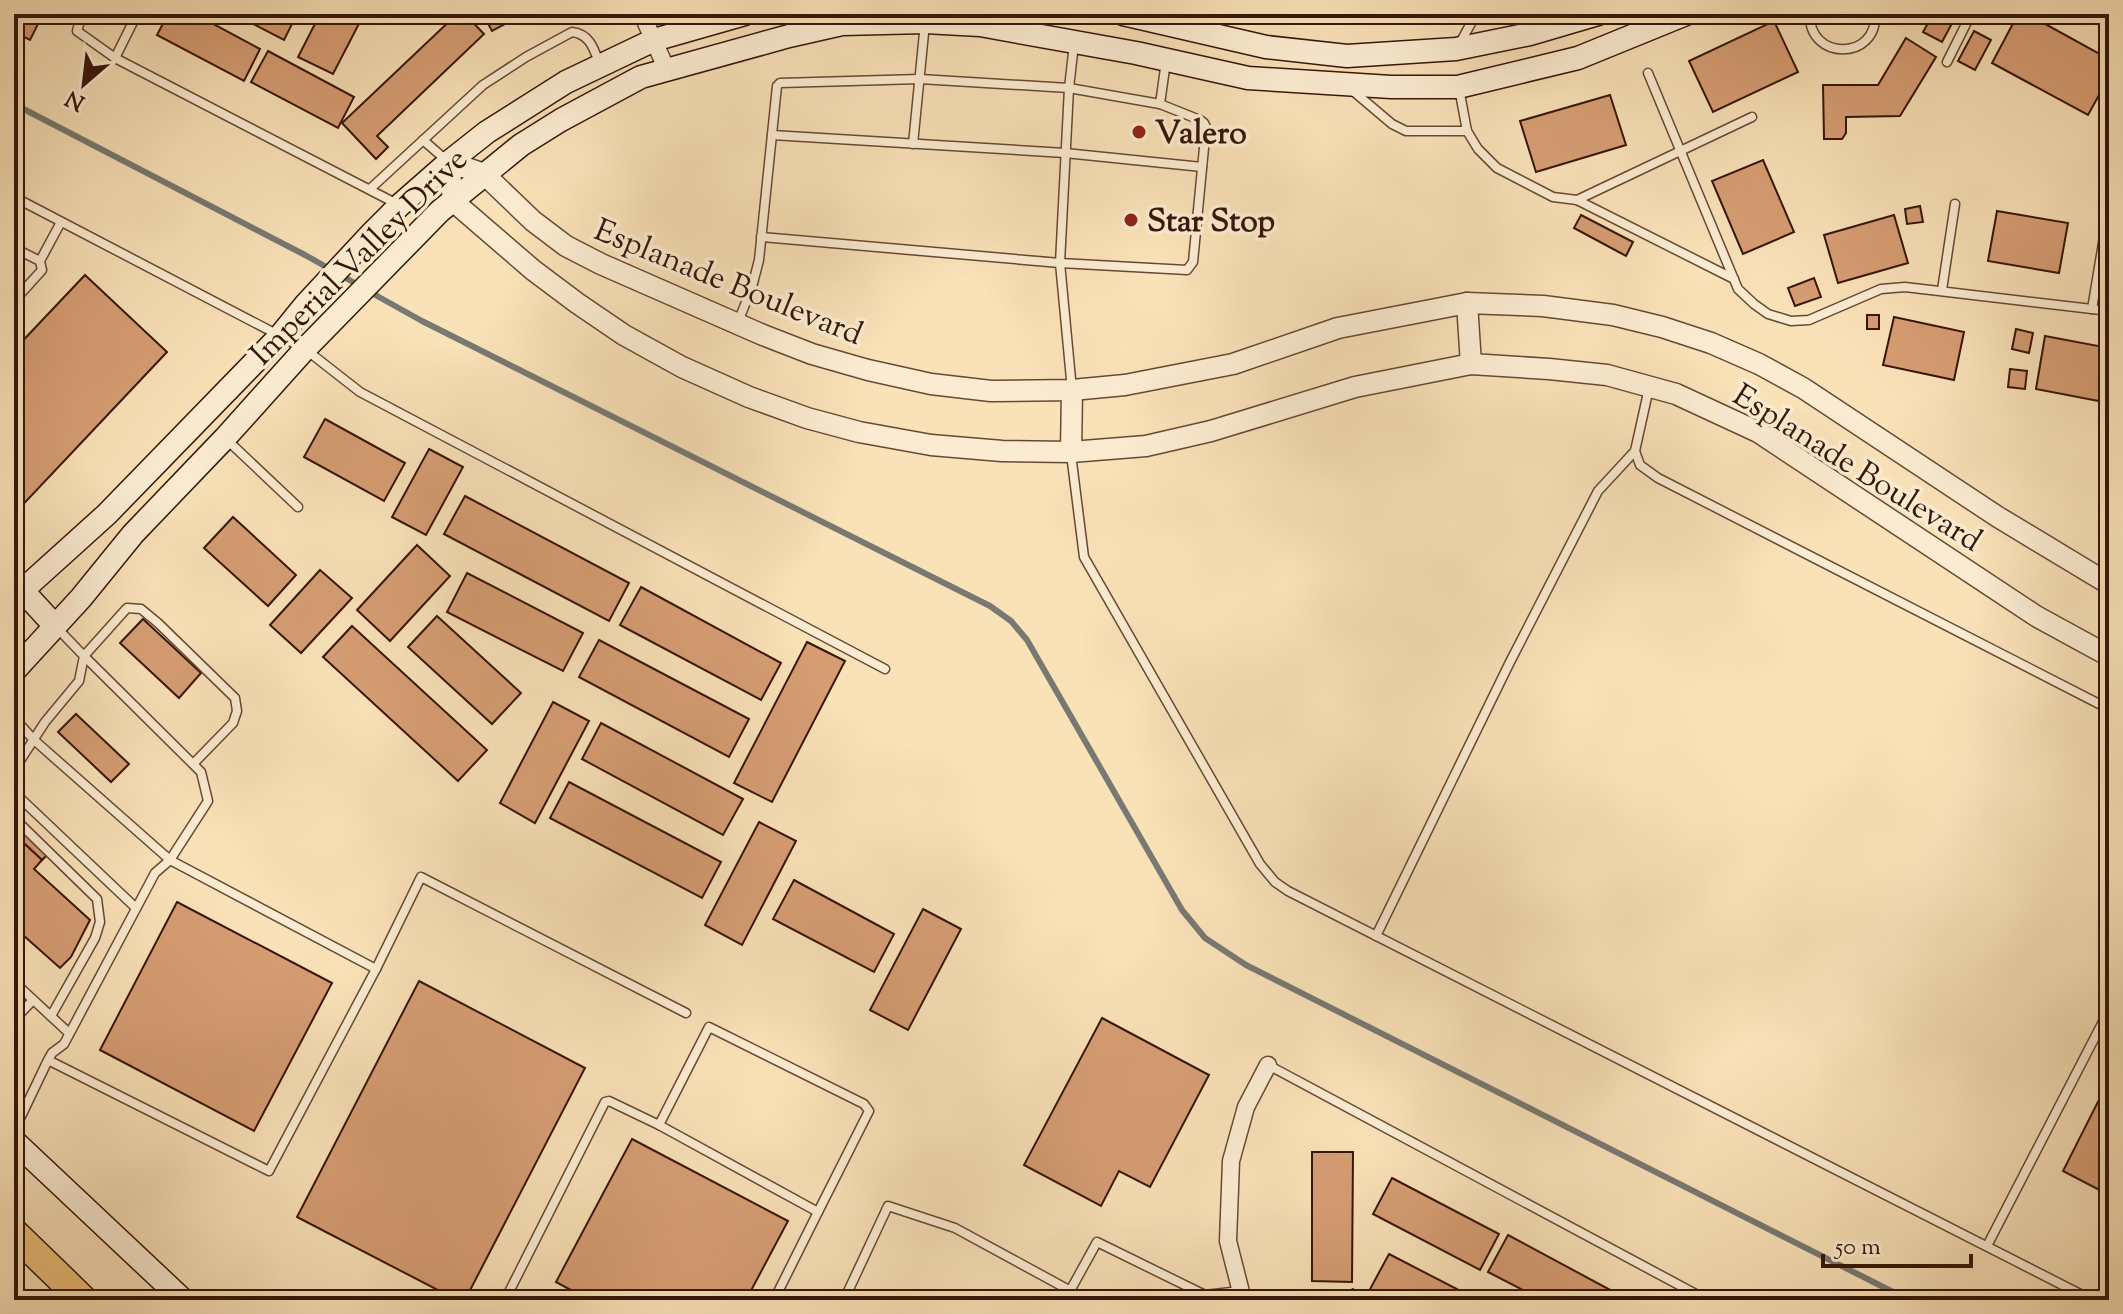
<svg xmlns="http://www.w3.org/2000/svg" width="2123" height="1314" font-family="'Sorts Mill Goudy',serif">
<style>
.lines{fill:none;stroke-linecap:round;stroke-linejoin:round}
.stream{stroke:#787973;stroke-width:6}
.building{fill:#d69d73;stroke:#371508;stroke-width:2}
.service-casing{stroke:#684834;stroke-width:11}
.minor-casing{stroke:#684834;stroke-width:19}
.tertiary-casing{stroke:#684834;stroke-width:23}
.secondary-casing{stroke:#371508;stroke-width:25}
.motorway-casing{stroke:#371508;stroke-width:31}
.service{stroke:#fbecd1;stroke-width:8}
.minor{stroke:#fbecd1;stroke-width:16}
.tertiary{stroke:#fbecd1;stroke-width:20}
.secondary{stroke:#fbecd1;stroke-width:22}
.motorway{stroke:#ecc07c;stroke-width:28}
.poi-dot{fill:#8f2418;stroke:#fbecd1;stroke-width:3}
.labels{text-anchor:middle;stroke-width:7;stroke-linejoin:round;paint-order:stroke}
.poi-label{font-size:32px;font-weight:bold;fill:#371508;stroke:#fbecd1;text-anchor:start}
.street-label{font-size:32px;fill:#371508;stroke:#fbecd1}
</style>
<rect width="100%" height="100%" fill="#f9e1b8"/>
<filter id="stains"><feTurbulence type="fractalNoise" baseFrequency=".0025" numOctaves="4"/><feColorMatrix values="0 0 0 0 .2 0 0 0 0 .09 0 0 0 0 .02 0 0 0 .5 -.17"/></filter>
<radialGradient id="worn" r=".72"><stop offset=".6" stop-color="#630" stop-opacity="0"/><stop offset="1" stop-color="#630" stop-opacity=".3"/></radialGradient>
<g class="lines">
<!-- stream -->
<g class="stream">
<polyline points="14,104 305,255 360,286"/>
<polyline points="370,292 422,321 990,606 1011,621 1027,640 1182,910 1205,938 1246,965 1909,1300"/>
</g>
</g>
<!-- building -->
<g class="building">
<polygon points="14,14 43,14 30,40 14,32"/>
<polygon points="168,14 195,14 260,49 244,81 157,35"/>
<polygon points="234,14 297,14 284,40"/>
<polygon points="320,14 364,14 333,74 298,57"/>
<polygon points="457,14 465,14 484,34 377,136 388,147 376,159 342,123"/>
<polygon points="483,14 524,14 492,31"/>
<polygon points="1933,14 1957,14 1942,42 1923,32"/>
<polygon points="2018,14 2027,14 2109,59 2109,77 2088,115 1992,63"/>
<polygon points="1774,21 1798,72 1713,112 1689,61"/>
<polygon points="1974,31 1991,40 1975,70 1958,61"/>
<polygon points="1906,38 1936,57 1900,116 1846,117 1846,133 1842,139 1824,139 1823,85 1878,85"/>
<polygon points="268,51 354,97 338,128 251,82"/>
<polygon points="1610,95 1626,145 1536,172 1520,121"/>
<polygon points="1763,160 1794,232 1743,254 1712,181"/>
<polygon points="1920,206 1923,222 1907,224 1905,209"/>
<polygon points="1997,211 2068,223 2059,273 1988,261"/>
<polygon points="1581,215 1633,242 1626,256 1574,228"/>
<polygon points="1894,215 1908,263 1838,283 1824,235"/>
<polygon points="85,275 167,352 14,514 14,350"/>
<polygon points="1814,278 1821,297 1795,306 1788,288"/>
<rect x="1867" y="315" width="12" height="14"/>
<polygon points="1894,317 1964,332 1954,380 1883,365"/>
<polygon points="2016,329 2033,333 2029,353 2012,349"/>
<polygon points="2045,336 2109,348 2109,403 2036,389"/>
<polygon points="2010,369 2027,371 2025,389 2008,387"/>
<polygon points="325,419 405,463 384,501 304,457"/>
<polygon points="429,449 463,467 426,535 392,517"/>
<polygon points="465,496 629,583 609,621 444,534"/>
<polygon points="233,517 296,575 268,606 204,548"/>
<polygon points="417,545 450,576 390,641 357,610"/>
<polygon points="320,570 352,598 301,653 270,625"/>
<polygon points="467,573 583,633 563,671 447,612"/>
<polygon points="641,587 781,663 761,700 620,625"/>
<polygon points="437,616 521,693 492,724 408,647"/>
<polygon points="143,619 201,673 179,698 120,643"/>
<polygon points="352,626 487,750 458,781 323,657"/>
<polygon points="599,640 749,719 729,757 579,677"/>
<polygon points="807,642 845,661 772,802 734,783"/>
<polygon points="553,702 589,721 535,823 500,803"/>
<polygon points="76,714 129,764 111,782 58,732"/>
<polygon points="601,723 743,799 723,835 582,759"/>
<polygon points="569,782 721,862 702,898 550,818"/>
<polygon points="14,821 49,853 42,860 14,834"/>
<polygon points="759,822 796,841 742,945 705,925"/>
<polygon points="14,834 42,860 34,869 90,920 71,957 60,968 14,927"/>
<polygon points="794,880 894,934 874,972 773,919"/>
<polygon points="177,902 332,983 254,1131 100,1050"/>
<polygon points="923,909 961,929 908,1030 870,1010"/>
<polygon points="419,981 585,1068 465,1300 457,1300 297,1217"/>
<polygon points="1102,1018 1209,1075 1150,1187 1119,1171 1101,1206 1024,1165"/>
<polygon points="2109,1080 2109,1195 2063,1171"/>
<polygon points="632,1139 788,1221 746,1300 589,1300 556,1282"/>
<polygon points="1312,1152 1353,1152 1352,1282 1312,1281"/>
<polygon points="1392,1178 1499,1234 1480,1270 1373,1214"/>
<polygon points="1508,1235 1614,1292 1610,1300 1542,1300 1488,1272"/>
<polygon points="1389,1254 1478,1300 1387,1300 1369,1291"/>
<polygon points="1353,1289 1358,1300 1330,1300"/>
</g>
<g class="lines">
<defs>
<g id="service">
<polyline points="82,14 77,31 115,58 399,205"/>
<path d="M1810 14C1808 61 1878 61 1875 14"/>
<polyline points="2095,14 2109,21"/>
<polyline points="1459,45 1476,14"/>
<polyline points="115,58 137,14"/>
<polyline points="1947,62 1971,14"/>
<polyline points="1648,73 1738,289 1754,304 1768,314 1791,321 1809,320 1881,289 1905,287 2109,311"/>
<polyline points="1459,88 1467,131 1478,149 1497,168 1553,197 1577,200 1734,279"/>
<polyline points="1353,91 1392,124 1406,131 1467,131"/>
<polyline points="772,135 1065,153 1202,167"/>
<polyline points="423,140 446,160"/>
<polyline points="913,144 925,23"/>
<path d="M370 189 483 85 526 57 572 32C590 34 594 49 600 65"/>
<polyline points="14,197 305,349 360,392 885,669"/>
<polyline points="1577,200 1752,117"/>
<polyline points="761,237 1060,263 1187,270 1193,262 1206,127 1204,123 1200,120 1160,104"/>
<polyline points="14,248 40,261"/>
<polyline points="1942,290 1955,204"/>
<polyline points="14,301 42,270 40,261 61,222"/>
<polyline points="2092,309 2107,219"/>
<polyline points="738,322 752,287 759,260 777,86 780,83 920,79 1069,88 1160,104 1166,61"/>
<polyline points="1072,390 1060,263 1069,88 1074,44"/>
<polyline points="225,438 298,507"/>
<polyline points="1635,451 1640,465 1658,478 2109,709"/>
<polyline points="1071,454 1084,557 1260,864 1275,882 1288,891 2092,1300"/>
<polyline points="14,718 34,740 170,860 208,801 201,772 84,656 127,608 141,609 158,623 235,698 237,711 233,723 193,764"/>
<polyline points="14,770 45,722 79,681 84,656 57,628"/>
<polyline points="14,796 21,799 136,908"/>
<polyline points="14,818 97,899 100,922 95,938 51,1016"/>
<polyline points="1376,936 1510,662 1598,491 1635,451 1649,388"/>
<polyline points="376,969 421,877 686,1013"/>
<polyline points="14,982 69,1033"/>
<polyline points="14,1020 33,1000"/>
<polyline points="1268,1065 1707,1300"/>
<polyline points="659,1125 709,1027 864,1104 869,1111 818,1212"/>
<polyline points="14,1131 48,1060 52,1053 64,1044 155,873 170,860 376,969 269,1171 48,1060"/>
<polyline points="1987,1246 2109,1010"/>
<polyline points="509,1300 506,1298 605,1102 609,1101 659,1125 818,1212 774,1300"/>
<polyline points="844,1300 888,1206 955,1228 1069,1290"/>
<polyline points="1065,1300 1097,1242 1205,1295 1240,1291"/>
</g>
<g id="minor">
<polyline points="642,14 667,70"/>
<polyline points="1243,1300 1228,1241 1231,1161 1246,1107 1268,1065"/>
</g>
<g id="tertiary">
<polyline points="1467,303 1471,364"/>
<polyline points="1071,452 1072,390"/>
<polyline points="2109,584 1998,517 1803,388 1759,364 1711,343 1662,327 1613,315 1543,306 1467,303 1338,328 1233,364 1125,385 1072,390 991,391 931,384 868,370 812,354 763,335 601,264 566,246 533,221 484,174 449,162 453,201 533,270 577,303 624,335 682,367 749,397 807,418 859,432 931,445 1002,451 1071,452 1146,446 1211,431 1355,387 1471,364 1549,369 1607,375 1676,394 1758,432 2036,616 2109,656"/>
</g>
<g id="secondary">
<polyline points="1123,14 1266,47 1347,56 1456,49 1530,34 1598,14"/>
<polyline points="23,591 55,626"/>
<polyline points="14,598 107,514 280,336 306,304 372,233 400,205 449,162 487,132 566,82 654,40 745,14"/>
<polyline points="14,671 81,598 133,534 225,438 305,349 440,211 521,145 561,120 641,77 789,36 842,24 925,22 980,25 1136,53 1248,78 1391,87 1458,87 1578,58 1686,14"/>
<polyline points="14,1141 183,1300"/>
</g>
<polyline id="motorway" points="14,1233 83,1300"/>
</defs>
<!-- service casing -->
<use href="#service" class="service-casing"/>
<!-- minor casing -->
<use href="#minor" class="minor-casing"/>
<!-- tertiary casing -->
<use href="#tertiary" class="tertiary-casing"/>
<!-- secondary casing -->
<use href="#secondary" class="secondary-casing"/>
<!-- motorway casing -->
<use href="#motorway" class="motorway-casing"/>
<!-- service -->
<use href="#service" class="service"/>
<!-- minor -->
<use href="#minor" class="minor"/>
<!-- tertiary -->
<use href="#tertiary" class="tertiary"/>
<!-- secondary -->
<use href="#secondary" class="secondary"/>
<!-- motorway -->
<use href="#motorway" class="motorway"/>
</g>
<!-- markers -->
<g class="poi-dot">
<circle cx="1139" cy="132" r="8"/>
<circle cx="1131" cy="220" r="8"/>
</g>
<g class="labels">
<!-- poi labels -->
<g class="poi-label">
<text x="1155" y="143">Valero</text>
<text x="1147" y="231">Star Stop</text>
</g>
<!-- street labels -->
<g class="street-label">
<text transform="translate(358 256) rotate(-45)" y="11">Imperial Valley Drive</text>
<text transform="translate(729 281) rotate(22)" y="11">Esplanade Boulevard</text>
<text transform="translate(1858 467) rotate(32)" y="11">Esplanade Boulevard</text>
</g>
</g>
<!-- margin -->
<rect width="2123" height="1314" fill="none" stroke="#f9e1b8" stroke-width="48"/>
<rect x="16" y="16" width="2091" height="1282" fill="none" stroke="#371508" stroke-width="4"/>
<rect x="24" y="24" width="2075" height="1266" fill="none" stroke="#371508" stroke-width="2"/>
<!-- north arrow -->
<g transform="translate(84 84) rotate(208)" stroke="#fbecd1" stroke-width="6" paint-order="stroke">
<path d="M0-6L14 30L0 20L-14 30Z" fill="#371508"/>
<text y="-12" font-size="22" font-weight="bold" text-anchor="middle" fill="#371508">N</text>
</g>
<!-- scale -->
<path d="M1823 1254v12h148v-12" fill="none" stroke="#371508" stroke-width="4"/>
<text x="1835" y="1254" font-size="24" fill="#371508" stroke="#fbecd1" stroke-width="6" paint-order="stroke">50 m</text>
<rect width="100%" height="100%" filter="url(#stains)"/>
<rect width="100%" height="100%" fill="url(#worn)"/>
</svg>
